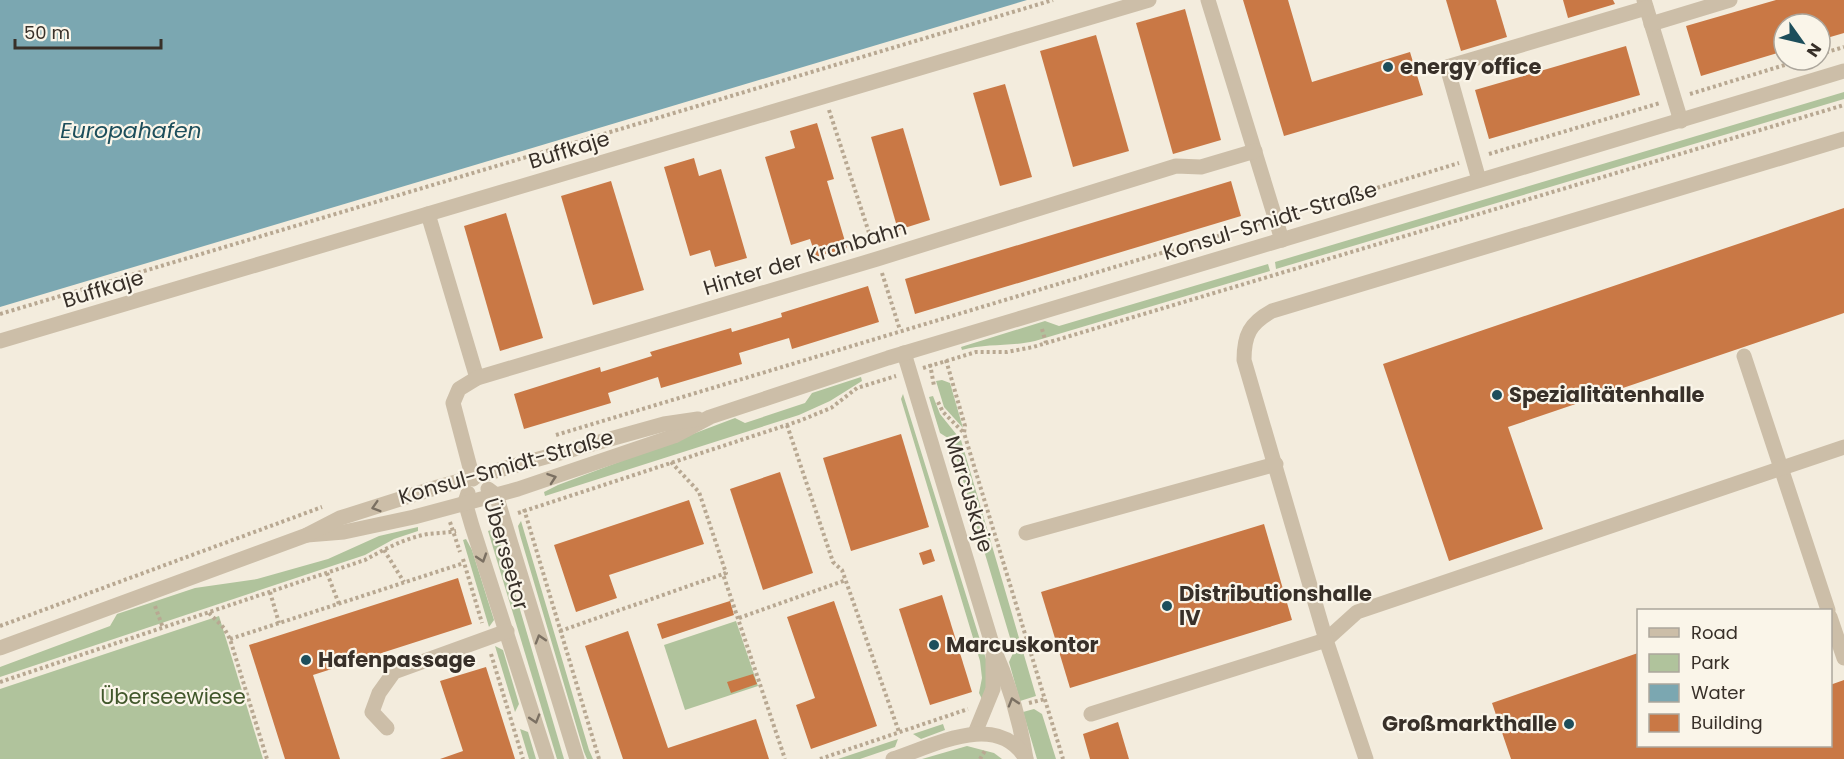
<svg xmlns="http://www.w3.org/2000/svg" width="1844" height="759" font-family="Poppins,sans-serif">
<style>
.green{fill:#b0c39c}
.water{fill:#7ba7b1}
.building{fill:#c97845}
.lines{fill:none;stroke-linecap:round;stroke-linejoin:round}
.path{stroke:#b8a892;stroke-width:4;stroke-dasharray:3 3;stroke-linecap:butt}
.minor{stroke:#ccbea8;stroke-width:15}
.oneway{stroke:#7b7062}
.poi-dot{fill:#1d4e5b;stroke:#faf5e9;stroke-width:2}
.labels{text-anchor:middle;stroke-width:4.5;stroke-linejoin:round;paint-order:stroke}
.poi-label{font-size:21px;font-weight:bold;fill:#383029;stroke:#faf5e9;text-anchor:start}
.street-label{font-size:21px;fill:#383029;stroke:#faf5e9}
.park-label{font-size:21px;fill:#41572b;stroke:#faf5e9}
.water-label{font-size:22px;font-style:italic;fill:#1d4e5b;stroke:#faf5e9}
</style>
<rect width="100%" height="100%" fill="#f3ecdd"/>
<!-- green -->
<g class="green">
<polygon points="1844,92 1844,99 1276,269 1275,262"/>
<path d="M1268 264 1270 271 1035 341C1009 347 986 343 962 350L961 347 1045 321 1059 326Z"/>
<polygon points="861,377 862,381 830,401 799,415 545,496 544,492 558,485 735,418 745,423 805,403 812,393"/>
<polygon points="942,380 950,383 963,428 944,407 936,381"/>
<polygon points="903,394 986,659 986,688 982,699 979,693 982,678 980,661 901,399"/>
<polygon points="933,396 940,414 961,440 1036,696 1020,701 1009,662 1014,651 951,440 940,433 929,397"/>
<polygon points="521,521 589,750 593,759 587,759 584,752 520,535 518,526"/>
<polygon points="418,527 418,531 394,539 365,555 0,677 0,667 110,626 117,614 195,588 257,579 328,559 379,536"/>
<polygon points="496,528 564,759 557,759 488,531"/>
<polygon points="466,539 472,550 494,620 489,627 463,540"/>
<polygon points="219,616 263,759 0,759 0,689"/>
<polygon points="736,621 758,686 685,710 664,645"/>
<polygon points="495,646 503,650 519,704 515,712"/>
<polygon points="1034,709 1042,714 1056,759 1037,759 1023,712"/>
<polygon points="943,724 945,730 921,739 913,734"/>
<polygon points="520,729 528,732 536,759 529,759"/>
<polygon points="898,739 895,747 860,759 838,759"/>
<polygon points="967,746 994,753 1002,759 922,759"/>
</g>
<!-- water -->
<polygon class="water" points="0,0 1027,0 0,307"/>
<!-- building -->
<g class="building">
<polygon points="1243,0 1288,0 1312,82 1410,52 1423,95 1284,136"/>
<polygon points="1446,0 1496,0 1507,37 1461,51"/>
<polygon points="1563,0 1613,0 1615,4 1568,18"/>
<polygon points="1776,0 1844,0 1844,33 1820,40 1820,24 1784,24 1784,51 1701,76 1686,26"/>
<polygon points="1185,9 1221,140 1173,154 1136,23"/>
<polygon points="1096,35 1129,151 1073,167 1040,51"/>
<polygon points="1626,46 1640,95 1489,139 1475,90"/>
<polygon points="1005,84 1032,177 1000,186 973,93"/>
<polygon points="817,123 834,179 827,181 847,248 816,257 810,239 791,245 765,157 795,148 790,131"/>
<polygon points="903,128 930,220 898,230 871,137"/>
<polygon points="694,158 699,176 721,169 747,258 715,267 710,250 690,256 664,167"/>
<polygon points="611,181 644,290 593,305 561,196"/>
<polygon points="1231,181 1241,216 915,314 905,279"/>
<polygon points="1844,208 1844,313 1508,427 1543,529 1449,561 1383,364"/>
<polygon points="506,213 543,338 500,351 464,226"/>
<polygon points="868,286 879,322 792,349 789,338 739,353 742,364 661,388 658,377 608,393 611,403 524,429 514,394 600,367 601,372 652,356 650,352 731,328 732,332 782,317 781,313"/>
<polygon points="901,434 929,527 851,551 823,458"/>
<polygon points="780,472 813,573 763,590 730,489"/>
<polygon points="689,500 704,544 609,575 617,598 576,612 554,545"/>
<polygon points="1264,524 1292,620 1070,688 1041,592"/>
<polygon points="931,549 935,561 923,565 919,553"/>
<polygon points="458,578 472,624 313,675 340,759 285,759 249,645"/>
<polygon points="942,595 972,692 930,705 899,609"/>
<polygon points="730,601 734,615 662,639 657,624"/>
<polygon points="834,601 877,726 811,749 796,705 815,698 787,617"/>
<polygon points="628,631 668,748 756,719 769,759 623,759 585,646"/>
<polygon points="1638,653 1638,746 1830,746 1830,685 1844,680 1844,759 1511,759 1492,703"/>
<polygon points="486,667 515,759 440,759 463,751 440,681"/>
<polygon points="753,674 757,684 731,693 727,682"/>
<polygon points="1118,722 1129,759 1090,759 1083,734"/>
</g>
<g class="lines">
<!-- path -->
<g class="path">
<polyline points="1820,54 1844,47"/>
<polyline points="1690,94 1801,60"/>
<polyline points="829,110 873,245"/>
<polyline points="1489,154 1660,103"/>
<polyline points="1291,214 1459,163"/>
<polyline points="882,273 900,330"/>
<polyline points="0,314 1053,0"/>
<polyline points="1042,329 1046,343"/>
<polyline points="946,360 965,426 964,433 1063,759"/>
<polyline points="930,364 934,386"/>
<polyline points="923,368 976,352 1007,352 1033,347 1844,105"/>
<polyline points="938,402 943,412 964,433"/>
<polyline points="787,425 833,562 842,570 899,732"/>
<polyline points="556,435 1261,223"/>
<polyline points="671,462 699,492 726,573 723,574 785,759"/>
<polyline points="524,509 599,759"/>
<polyline points="518,513 799,421 831,408 857,388 896,376"/>
<polyline points="450,522 460,552"/>
<polyline points="384,550 404,582"/>
<polyline points="463,559 482,623"/>
<polyline points="327,573 339,604"/>
<polyline points="270,592 279,623"/>
<polyline points="155,606 163,628"/>
<polyline points="209,613 224,628 230,639 267,759"/>
<polyline points="739,618 846,580"/>
<polyline points="0,626 322,507"/>
<polyline points="560,631 723,574"/>
<polyline points="230,639 464,563"/>
<polyline points="491,654 523,759"/>
<path d="M0 682 365 560C385 549 405 538 428 534 437 533 446 533 456 531"/>
<polyline points="1029,703 1045,699"/>
<polyline points="820,759 968,709"/>
<polyline points="980,759 986,749"/>
</g>
<!-- minor -->
<g class="minor">
<polyline points="1208,0 1282,240"/>
<polyline points="1644,0 1681,121"/>
<polyline points="1651,24 1730,0"/>
<polyline points="1479,180 1447,67 1646,8"/>
<polyline points="428,214 477,378"/>
<polyline points="0,341 1149,0"/>
<path d="M904 353 993 647C1009 683 1020 720 1026 759"/>
<polyline points="1744,356 1828,610"/>
<polyline points="473,479 453,403 459,389 477,378 877,259 1176,166 1201,167 1255,151"/>
<polyline points="488,489 496,495 577,759"/>
<polyline points="468,493 465,502 472,526 547,759"/>
<polyline points="1026,533 1276,464"/>
<polyline points="307,535 344,532 414,517 518,489 674,436 710,417 888,358 1844,71"/>
<polyline points="1830,617 1844,658"/>
<polyline points="0,648 307,535 340,518 438,487 664,424 698,419"/>
<polyline points="1091,714 1326,640 1357,612 1844,447"/>
<polyline points="387,728 372,712 379,693 394,672 507,631"/>
<polyline points="975,733 993,689 993,653"/>
<path d="M893 759C933 746 998 710 1026 759"/>
<path d="M1366 759 1326 640 1244 360C1244 335 1250 323 1272 311L1844 139"/>
</g>
</g>
<!-- one-way arrows -->
<defs><path id="oneway-chevron" d="M-2-3.5L2.5 0L-2 3.5" fill="none" stroke-width="1.6" stroke-linecap="round" stroke-linejoin="round" transform="scale(1.5)"/></defs>
<g class="oneway">
<use href="#oneway-chevron" transform="translate(552 478) rotate(-19)"/>
<use href="#oneway-chevron" transform="translate(376 507) rotate(163)"/>
<use href="#oneway-chevron" transform="translate(482 558) rotate(72)"/>
<use href="#oneway-chevron" transform="translate(540 639) rotate(-107)"/>
<use href="#oneway-chevron" transform="translate(1013 702) rotate(-107)"/>
<use href="#oneway-chevron" transform="translate(535 719) rotate(73)"/>
</g>
<!-- markers -->
<g class="poi-dot">
<circle cx="1388" cy="67" r="6"/>
<circle cx="1497" cy="395" r="6"/>
<circle cx="1167" cy="606" r="6"/>
<circle cx="934" cy="645" r="6"/>
<circle cx="306" cy="660" r="6"/>
<circle cx="1569" cy="724" r="6"/>
</g>
<g class="labels">
<!-- poi labels -->
<g class="poi-label">
<text x="1400" y="74">energy office</text>
<text x="1509" y="402">Spezialitätenhalle</text>
<text x="1179" y="601">Distributionshalle<tspan x="1179" dy="24">IV</tspan></text>
<text x="946" y="652">Marcuskontor</text>
<text x="318" y="667">Hafenpassage</text>
<text x="1557" y="731" text-anchor="end">Großmarkthalle</text>
</g>
<!-- street labels -->
<g class="street-label">
<text transform="translate(569 150) rotate(-17)" y="7">Buffkaje</text>
<text transform="translate(1270 221) rotate(-17)" y="7">Konsul-Smidt-Straße</text>
<text transform="translate(805 258) rotate(-17)" y="7">Hinter der Kranbahn</text>
<text transform="translate(103 289) rotate(-17)" y="7">Buffkaje</text>
<text transform="translate(506 467) rotate(-16)" y="7">Konsul-Smidt-Straße</text>
<text transform="translate(969 494) rotate(73)" y="7">Marcuskaje</text>
<text transform="translate(506 554) rotate(74)" y="7">Überseetor</text>
</g>
<!-- park labels -->
<g class="park-label">
<text x="173" y="704">Überseewiese</text>
</g>
<!-- water labels -->
<g class="water-label">
<text x="131" y="138">Europahafen</text>
</g>
</g>
<!-- legend -->
<rect x="1637" y="609" width="195" height="138" fill="#faf5e9" stroke="#aca69c" stroke-width="1.5"/>
<rect x="1649" y="628" width="30" height="9" fill="#ccbea8" stroke="#aca69c" stroke-width="1.5"/>
<text x="1691" y="639" font-size="18" fill="#383029">Road</text>
<rect x="1649" y="654" width="30" height="18" fill="#b0c39c" stroke="#aca69c" stroke-width="1.5"/>
<text x="1691" y="669" font-size="18" fill="#383029">Park</text>
<rect x="1649" y="684" width="30" height="18" fill="#7ba7b1" stroke="#aca69c" stroke-width="1.5"/>
<text x="1691" y="699" font-size="18" fill="#383029">Water</text>
<rect x="1649" y="714" width="30" height="18" fill="#c97845" stroke="#aca69c" stroke-width="1.5"/>
<text x="1691" y="729" font-size="18" fill="#383029">Building</text>
<!-- north arrow -->
<g transform="translate(1802 42) rotate(124)"><circle r="28" fill="#faf5e9" stroke="#aca69c" stroke-width="1.5"/>
<path d="M0-4.5L10 22L0 15L-10 22Z" fill="#1d4e5b"/>
<text y="-9" font-size="16" font-weight="bold" text-anchor="middle" fill="#383029">N</text>
</g>
<!-- scale -->
<path d="M15 39v9h146v-9" fill="none" stroke="#383029" stroke-width="3"/>
<text x="24" y="39" font-size="18" fill="#383029" stroke="#faf5e9" stroke-width="4.5" paint-order="stroke">50 m</text>
</svg>
